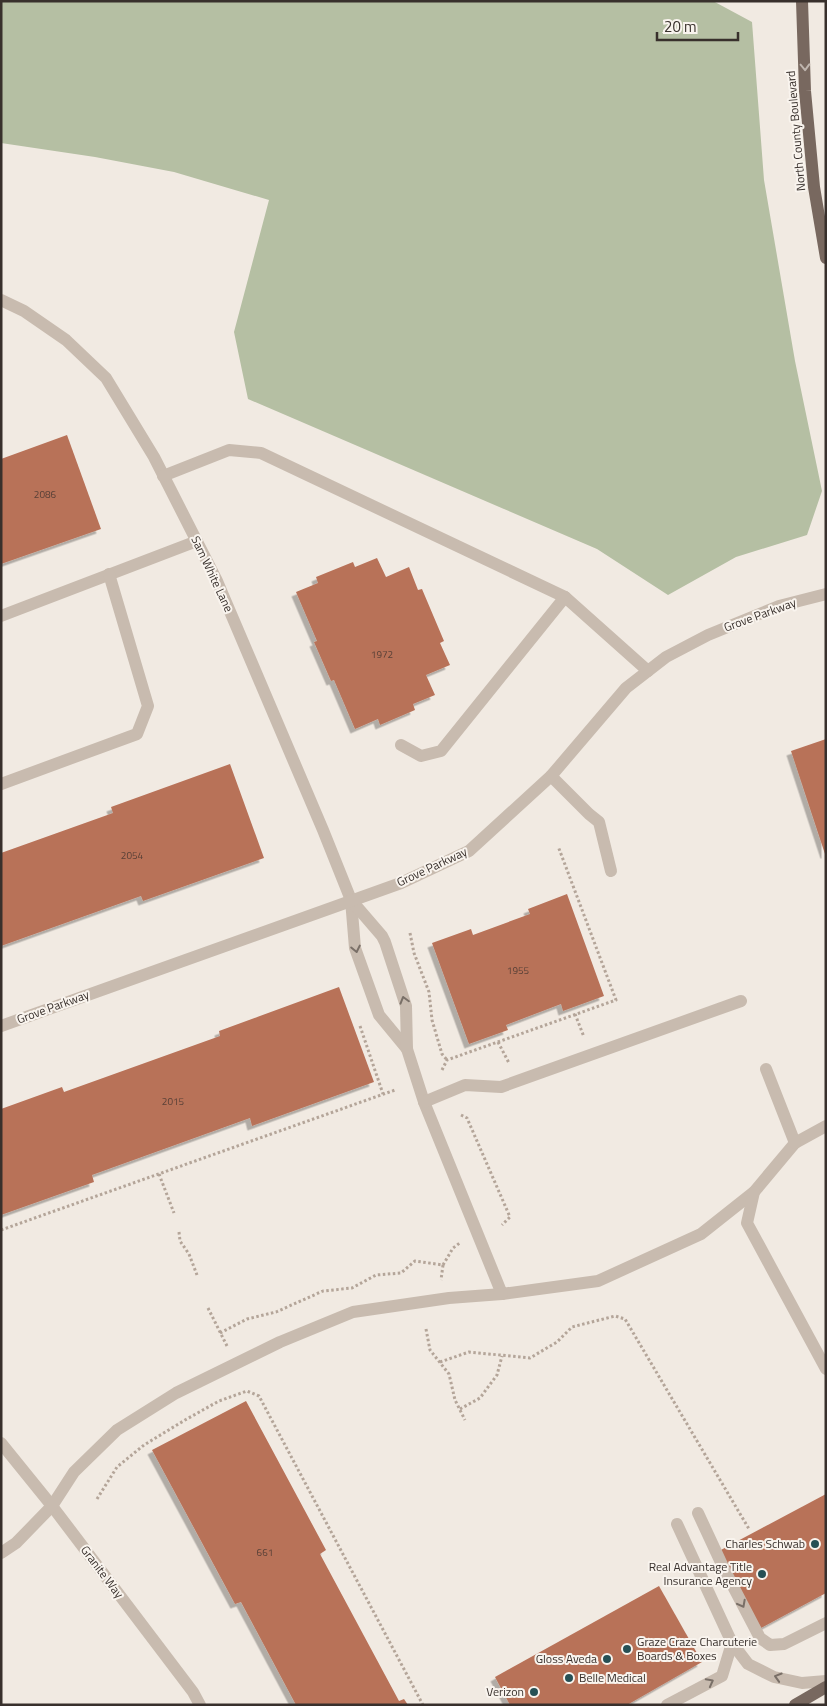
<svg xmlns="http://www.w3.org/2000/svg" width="827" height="1706" font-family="'Titillium Web',sans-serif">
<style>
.green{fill:#b5bfa3}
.building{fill:#b87259;filter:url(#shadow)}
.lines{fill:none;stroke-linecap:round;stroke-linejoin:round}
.path{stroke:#b4a599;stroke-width:3;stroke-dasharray:2.5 2.5;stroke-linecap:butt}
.minor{stroke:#c8bbaf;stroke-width:12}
.major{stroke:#78685f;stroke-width:12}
.oneway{stroke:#bfb5ae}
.oneway2{stroke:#796f67}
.poi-dot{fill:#265055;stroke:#f9f4ee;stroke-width:2}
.labels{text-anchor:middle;stroke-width:4;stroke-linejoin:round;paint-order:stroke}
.number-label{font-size:10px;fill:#584037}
.street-label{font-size:12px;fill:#38302c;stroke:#f9f4ee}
.poi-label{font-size:12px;fill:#38302c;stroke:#f9f4ee;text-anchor:end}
</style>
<defs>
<filter id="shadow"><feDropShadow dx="-4.5" dy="4.5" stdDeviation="0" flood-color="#0004"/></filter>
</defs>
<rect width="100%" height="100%" fill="#f1eae2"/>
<!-- green -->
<polygon class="green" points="1,1 713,1 752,22 764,180 795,361 822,491 807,535 736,557 668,595 597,549 248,399 234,332 269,200 174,172 95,157 1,143"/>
<!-- building -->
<g class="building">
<polygon points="67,435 101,529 1,564 1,459"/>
<polygon points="377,558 386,577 409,567 418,590 422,589 444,641 440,643 450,665 426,675 435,695 413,704 415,710 380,725 378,719 355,729 334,680 331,681 314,642 317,641 296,592 318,583 316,577 353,562 355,567"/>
<polygon points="826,739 826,854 825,854 791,751"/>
<polygon points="230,764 264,858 143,901 141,896 1,946 1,853 113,813 111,807"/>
<polygon points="567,894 604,996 563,1011 561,1004 506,1025 508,1030 469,1044 432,943 471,929 473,935 530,914 528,909"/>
<polygon points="339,987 374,1082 252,1126 250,1118 92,1175 94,1182 1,1215 1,1109 62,1087 64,1092 220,1036 219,1031"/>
<polygon points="246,1401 326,1550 320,1554 399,1701 404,1699 408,1705 296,1705 241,1602 235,1604 152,1450"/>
<polygon points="826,1494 826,1593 761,1628 719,1551"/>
<polygon points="659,1586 702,1662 627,1705 510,1705 495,1677"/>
</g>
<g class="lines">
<!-- path -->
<g class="path">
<polyline points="410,933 414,953 429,992 432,1020 442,1054 447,1060"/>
<polyline points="575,1014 584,1037"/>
<polyline points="360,1026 383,1094"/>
<polyline points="498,1042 509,1063"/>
<polyline points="442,1070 447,1060 616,1000 558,846"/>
<polyline points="461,1115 467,1118 510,1217 502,1225"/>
<polyline points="159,1174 174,1213"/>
<polyline points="1,1230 395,1090"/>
<polyline points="179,1232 180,1241 189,1254 197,1275"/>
<polyline points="443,1265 453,1248 461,1242"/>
<polyline points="208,1308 227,1346"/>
<polyline points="426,1329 430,1350 449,1374 455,1400 465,1420"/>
<polyline points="220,1333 247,1319 276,1312 323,1291 352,1288 376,1275 401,1273 415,1261 443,1265 441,1280"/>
<polyline points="440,1362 469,1352 530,1358 557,1342 572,1327 615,1316 625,1319 749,1529"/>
<polyline points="460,1409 480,1398 497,1375 502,1356"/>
<polyline points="97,1499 117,1467 144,1445 185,1420 219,1401 247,1391 259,1396 423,1705"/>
</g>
<!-- minor -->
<g class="minor">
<polyline points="1,300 24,311 66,340 106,378 154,457 217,581 323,830 351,900 355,948 379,1015 407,1049"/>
<polyline points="163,476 229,450 261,453 565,597 648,671"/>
<polyline points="1,616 197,541"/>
<polyline points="401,745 421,756 441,751 565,597"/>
<polyline points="551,776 589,814 599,822 611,871"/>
<polyline points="1,784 137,734 148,706 109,574"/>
<polyline points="351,900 382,936 385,942 406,1006 407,1049 424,1102 502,1294 598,1281 701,1234 754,1192 795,1143 826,1126"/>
<polyline points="1,1026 401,883 469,851 551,776 626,688 666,657 708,635 779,606 826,594"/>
<polyline points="766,1069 795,1143"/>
<polyline points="424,1102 465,1085 501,1087 741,1001"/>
<polyline points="754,1192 747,1223 826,1369"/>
<polyline points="1,1443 52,1506 193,1692 200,1705"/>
<polyline points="698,1513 724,1569 760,1638 770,1645 784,1644 826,1623"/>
<polyline points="677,1524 732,1643 748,1664 774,1677 802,1683 826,1681"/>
<polyline points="1,1553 16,1543 52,1506 74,1472 117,1430 176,1393 280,1342 353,1312 449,1298 502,1294"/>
<polyline points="667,1705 722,1676 732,1643"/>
</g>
<!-- major -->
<g class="major">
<polyline points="802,1 805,91 814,187 826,258"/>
<polyline points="795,1705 826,1687"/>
</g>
</g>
<!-- one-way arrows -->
<defs><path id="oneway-chevron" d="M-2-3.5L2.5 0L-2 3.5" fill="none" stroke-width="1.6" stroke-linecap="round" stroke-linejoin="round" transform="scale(1.25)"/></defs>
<use class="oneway" href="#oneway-chevron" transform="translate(805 67) rotate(88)"/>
<g class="oneway2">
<use href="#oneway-chevron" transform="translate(356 949) rotate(78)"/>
<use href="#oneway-chevron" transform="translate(404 1000) rotate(-106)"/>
<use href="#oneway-chevron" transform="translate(742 1604) rotate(62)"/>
<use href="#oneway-chevron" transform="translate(778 1677) rotate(-163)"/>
<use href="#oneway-chevron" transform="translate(710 1682) rotate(-28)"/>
</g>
<!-- markers -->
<g class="poi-dot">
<circle cx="815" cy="1544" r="5"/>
<circle cx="762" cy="1574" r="5"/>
<circle cx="627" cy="1649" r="5"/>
<circle cx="607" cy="1659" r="5"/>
<circle cx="569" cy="1678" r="5"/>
<circle cx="534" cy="1692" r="5"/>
</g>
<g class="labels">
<!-- number labels -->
<g class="number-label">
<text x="45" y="498">2086</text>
<text x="382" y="658">1972</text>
<text x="132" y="859">2054</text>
<text x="518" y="974">1955</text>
<text x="173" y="1105">2015</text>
<text x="265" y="1556">661</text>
</g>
<!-- street labels -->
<g class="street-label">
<text transform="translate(796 131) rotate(-95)" y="4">North County Boulevard</text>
<text transform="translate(212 574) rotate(65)" y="4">Sam White Lane</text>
<text transform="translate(760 615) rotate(-20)" y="4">Grove Parkway</text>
<text transform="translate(432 867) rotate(-25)" y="4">Grove Parkway</text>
<text transform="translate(53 1007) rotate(-20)" y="4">Grove Parkway</text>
<text transform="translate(102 1572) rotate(53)" y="4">Granite Way</text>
</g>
<!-- poi labels -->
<g class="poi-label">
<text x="805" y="1548">Charles Schwab</text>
<text x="752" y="1571">Real Advantage Title<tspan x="752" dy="14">Insurance Agency</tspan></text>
<text x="637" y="1646" text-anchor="start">Graze Craze Charcuterie<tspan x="637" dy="14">Boards &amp; Boxes</tspan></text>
<text x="597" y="1663">Gloss Aveda</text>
<text x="579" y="1682" text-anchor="start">Belle Medical</text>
<text x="524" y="1696">Verizon</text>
</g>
</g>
<!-- border -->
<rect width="827" height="1706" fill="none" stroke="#38302c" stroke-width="5"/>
<!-- scale -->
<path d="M657 32v8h81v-8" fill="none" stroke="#38302c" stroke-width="2.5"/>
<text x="664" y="32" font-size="15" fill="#38302c" stroke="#f9f4ee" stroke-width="4" paint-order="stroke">20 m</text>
</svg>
